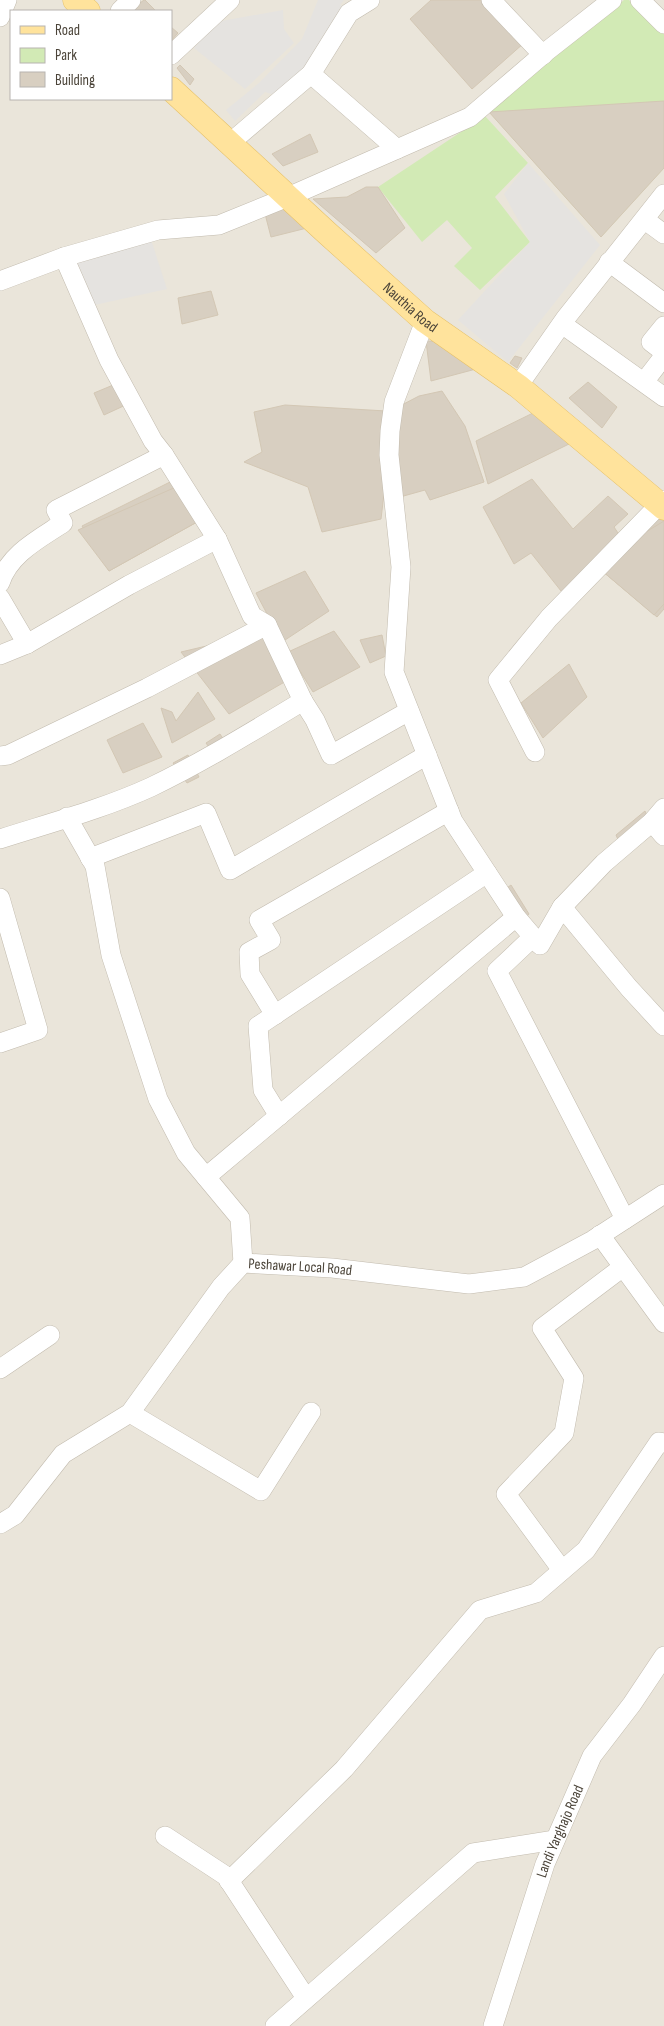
<svg xmlns="http://www.w3.org/2000/svg" width="664" height="2026" font-family="'Sofia Sans Condensed',sans-serif">
<style>
.residential{fill:#eae5da;fill-rule:evenodd}
.green{fill:#d2eab5}
.parking{fill:#e5e3e0}
.building{fill:#d8cfc1;stroke:#d3c7b4}
.lines{fill:none;stroke-linecap:round;stroke-linejoin:round}
.minor-casing{stroke:#c2bbae;stroke-width:20}
.major-casing{stroke:#e6c16a;stroke-width:25}
.minor{stroke:#fff;stroke-width:19}
.major{stroke:#ffe39c;stroke-width:24}
.labels{text-anchor:middle;stroke-width:4;stroke-linejoin:round;paint-order:stroke}
.street-label{font-size:15px;fill:#4b4439;stroke:#fff}
</style>
<rect width="100%" height="100%" fill="#f6f3ec"/>
<!-- residential -->
<path class="residential" d="M0 0H664V2026H0ZM11 11H171V99H11Z"/>
<!-- green -->
<g class="green">
<polygon points="624,0 629,0 664,34 664,168 601,237 489,112 543,63"/>
<polygon points="485,116 528,163 495,197 530,242 480,290 454,266 472,248 447,220 422,242 378,187"/>
</g>
<!-- parking -->
<g class="parking">
<polygon points="318,0 344,0 340,5 347,7 300,77 274,95 265,92 235,121 226,110 259,83 302,39"/>
<polygon points="283,10 284,29 294,43 245,89 194,48 216,22"/>
<polygon points="528,163 600,245 508,362 458,320 530,242 504,194"/>
<polygon points="147,227 167,289 90,306 69,246 117,232"/>
</g>
<!-- building -->
<g class="building">
<polygon points="145,0 156,11 129,11 144,0"/>
<polygon points="431,0 485,0 524,43 472,89 410,19"/>
<polygon points="171,27 178,33 171,41"/>
<polygon points="180,65 194,79 190,85 177,68"/>
<polygon points="664,101 664,168 601,237 489,112"/>
<polygon points="310,134 318,152 283,166 272,154"/>
<polygon points="366,187 378,187 405,228 376,253 313,199 347,197"/>
<polygon points="287,200 311,227 271,237 264,210"/>
<polygon points="211,291 218,315 182,324 178,298"/>
<polygon points="426,341 456,342 476,369 431,381"/>
<polygon points="515,356 522,358 517,368 510,363"/>
<polygon points="588,382 617,407 602,428 569,398"/>
<polygon points="118,383 130,403 104,415 94,393"/>
<polygon points="442,391 465,426 484,482 430,500 425,490 400,497 393,435 398,407 419,396"/>
<polygon points="285,405 386,411 386,477 381,519 322,532 308,487 244,462 262,452 254,412"/>
<polygon points="533,413 569,444 488,484 476,441"/>
<polygon points="532,479 573,529 608,496 628,514 614,527 620,536 565,596 531,553 514,564 483,507"/>
<polygon points="172,481 197,522 109,571 82,526"/>
<polygon points="176,487 197,522 109,571 78,530"/>
<polygon points="664,518 664,609 657,617 601,570 611,558 617,563 631,541 656,519"/>
<polygon points="664,521 664,604 654,615 601,570 631,541"/>
<polygon points="305,571 329,611 282,642 256,593"/>
<polygon points="334,631 360,667 313,692 288,652"/>
<polygon points="266,632 288,680 229,714 181,652"/>
<polygon points="382,635 386,656 370,663 360,640"/>
<polygon points="569,664 587,697 543,738 521,703"/>
<polygon points="198,692 215,719 172,743 161,708 172,712 176,721"/>
<polygon points="143,723 162,757 123,773 107,740"/>
<polygon points="220,734 227,745 213,753 206,743"/>
<polygon points="188,755 199,777 187,783 173,763"/>
<polygon points="645,811 654,833 625,856 616,835"/>
<polygon points="511,885 529,914 521,923 501,892"/>
</g>
<g class="lines">
<defs>
<g id="minor">
<polyline points="370,0 349,13 311,74 397,149"/>
<polyline points="491,0 543,55"/>
<polyline points="640,0 664,24"/>
<polyline points="120,11 131,0"/>
<polyline points="0,17 7,0"/>
<polyline points="171,55 230,0"/>
<polyline points="230,143 311,74"/>
<polyline points="645,220 664,234"/>
<polyline points="64,257 109,360 153,441 164,455 217,539 252,616 267,625 303,701 315,720 331,755 409,711"/>
<polyline points="609,262 664,303"/>
<polyline points="0,281 64,257 158,230 219,225 288,197 470,117 547,51 612,0"/>
<polyline points="425,321 394,402 390,431 389,455 401,567 394,672 453,821 516,917 540,945 562,907 629,988 664,1026"/>
<polyline points="562,324 664,397"/>
<polyline points="664,326 651,342 664,352"/>
<polyline points="644,382 664,356"/>
<polyline points="518,386 565,319 664,194"/>
<path d="M0 583C9 554 39 539 63 523L56 510 164 455"/>
<polyline points="0,598 27,644"/>
<polyline points="0,655 27,644 129,585 217,539"/>
<polyline points="535,752 498,680 549,618 664,500"/>
<polyline points="0,756 8,755 147,688 267,625"/>
<polyline points="67,817 95,866 111,955 158,1099 186,1153 240,1218 243,1263"/>
<polyline points="652,822 664,836"/>
<path d="M0 839C50 823 103 809 151 787 203 762 253 731 303 701"/>
<polyline points="90,858 206,813 230,870 427,755"/>
<polyline points="0,898 38,1030 0,1043"/>
<polyline points="562,907 604,863 652,822 664,808"/>
<polyline points="533,937 497,971 625,1219"/>
<polyline points="275,1015 250,974 249,952 271,940 259,920 449,811"/>
<polyline points="279,1116 263,1090 258,1026 487,873"/>
<polyline points="206,1177 516,917"/>
<polyline points="600,1235 664,1323"/>
<polyline points="0,1369 50,1335"/>
<polyline points="130,1413 261,1491 311,1412"/>
<path id="s1" d="M0 1524 15 1515 63 1454 130 1413 221 1287 243 1263 332 1268 469 1284 524 1277 593 1240 664 1194"/>
<polyline points="562,1570 506,1494 564,1433 574,1378 542,1328 623,1267"/>
<polyline points="165,1836 226,1876 306,1998"/>
<polyline points="229,1881 344,1769 480,1610 536,1593 586,1550 659,1442 664,1443"/>
<polyline points="275,2026 473,1853 555,1840"/>
<path id="s2" d="M493 2026 545 1864 592 1756 632 1704 664 1656"/>
</g>
<g id="major">
<polyline points="75,0 88,11"/>
<path id="s3" d="M171 89 327 233 425 321 518 386 664 508"/>
</g>
</defs>
<!-- minor casing -->
<use href="#minor" class="minor-casing"/>
<!-- major casing -->
<use href="#major" class="major-casing"/>
<!-- minor -->
<use href="#minor" class="minor"/>
<!-- major -->
<use href="#major" class="major"/>
</g>
<g class="labels">
<!-- street labels -->
<g class="street-label">
<text dy="5" stroke="none"><textPath href="#s3" startOffset="324">Nauthia Road</textPath></text>
<text dy="5" stroke="none"><textPath href="#s1" startOffset="419">Peshawar Local Road</textPath></text>
<text dy="5" stroke="none"><textPath href="#s2" startOffset="206">Landi Yarghajo Road</textPath></text>
</g>
</g>
<!-- legend -->
<rect x="10" y="10" width="162" height="90" fill="#ffffff" stroke="#b7b4b0"/>
<rect x="20" y="26" width="25" height="8" fill="#ffe39c" stroke="#b7b4b0"/>
<text x="55" y="35" font-size="15" fill="#4b4439">Road</text>
<rect x="20" y="48" width="25" height="15" fill="#d2eab5" stroke="#b7b4b0"/>
<text x="55" y="60" font-size="15" fill="#4b4439">Park</text>
<rect x="20" y="72" width="25" height="15" fill="#d8cfc1" stroke="#b7b4b0"/>
<text x="55" y="85" font-size="15" fill="#4b4439">Building</text>
</svg>
